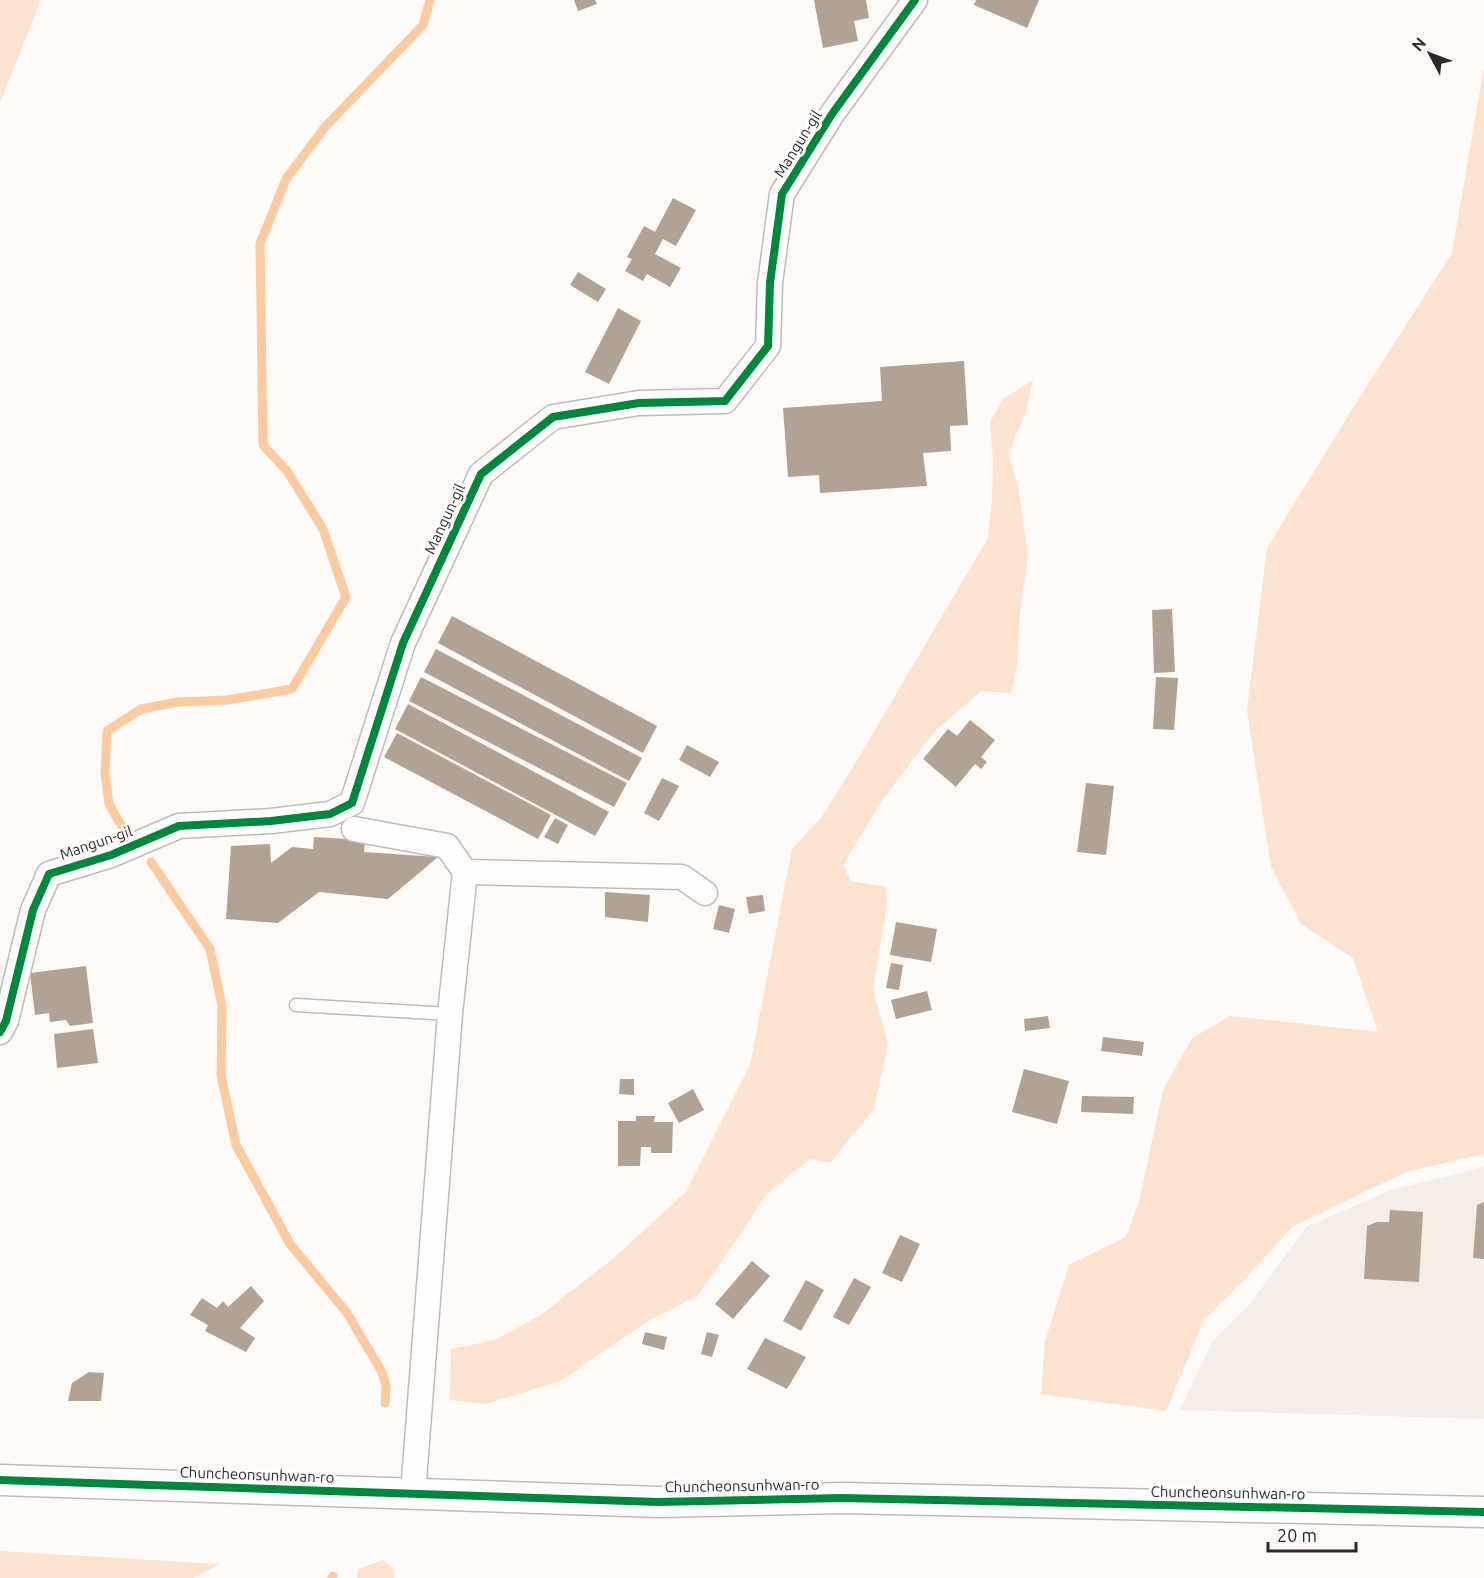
<svg xmlns="http://www.w3.org/2000/svg" width="1484" height="1578" font-family="Ubuntu,sans-serif">
<style>
.built{fill:#f5ede7}
.green{fill:#fbe3cf}
.lines{fill:none;stroke-linecap:round;stroke-linejoin:round}
.stream{stroke:#facaa1;stroke-width:9}
.building{fill:#b0a396}
.service-casing{stroke:#bebbb9;stroke-width:15}
.minor-casing{stroke:#bebbb9;stroke-width:27}
.tertiary-casing{stroke:#bebbb9;stroke-width:33}
.service{stroke:#fffefe;stroke-width:12}
.minor{stroke:#fffefe;stroke-width:24}
.tertiary{stroke:#fffefe;stroke-width:30}
.cycleway-casing{stroke:#fff;stroke-width:11}
.cycleway{stroke:#00873e;stroke-width:8}
.labels{text-anchor:middle;stroke-width:6;stroke-linejoin:round;paint-order:stroke}
.street-label{font-size:15px;fill:#2c2928;stroke:#fff}
</style>
<rect width="100%" height="100%" fill="#fdfaf8"/>
<!-- built -->
<polygon class="built" points="1484,1167 1484,1419 1180,1410 1212,1342 1250,1304 1306,1227 1391,1190"/>
<!-- green -->
<g class="green">
<polygon points="0,0 41,0 0,103"/>
<polygon points="1484,67 1484,1154 1406,1172 1292,1227 1243,1281 1204,1320 1166,1411 1041,1394 1045,1341 1069,1265 1126,1237 1139,1202 1163,1090 1192,1038 1230,1016 1378,1032 1353,958 1301,924 1271,867 1247,711 1267,548 1353,408 1452,253"/>
<polygon points="1033,380 1026,412 1008,454 1018,486 1028,556 1019,621 1017,667 1011,693 981,691 935,731 883,799 843,865 851,881 886,887 887,903 873,990 888,1043 874,1109 830,1163 810,1159 766,1194 742,1232 698,1295 647,1322 560,1381 486,1404 450,1400 451,1349 495,1340 541,1315 615,1257 686,1192 750,1065 792,849 821,818 861,754 988,538 992,499 993,462 990,422 1003,399"/>
<polygon points="0,1551 219,1564 194,1578 0,1578"/>
<polygon points="383,1560 393,1569 394,1578 357,1578 358,1569"/>
</g>
<g class="lines">
<!-- stream -->
<g class="stream">
<polyline points="121,825 109,804 105,772 107,731 141,709 178,702 228,700 292,689 346,597 323,529 287,471 263,445 260,244 286,179 325,127 423,25 430,0"/>
<polyline points="151,862 210,949 222,1006 221,1075 236,1145 290,1244 347,1313 382,1372 386,1386 385,1403"/>
<polyline points="332,1578 333,1576"/>
</g>
</g>
<!-- building -->
<g class="building">
<polygon points="574,0 595,0 597,4 578,11"/>
<polygon points="814,0 866,0 869,18 854,21 858,41 823,48"/>
<polygon points="976,0 1039,0 1027,28 974,5"/>
<polygon points="673,198 696,210 676,246 663,239 655,254 681,268 670,287 647,274 643,281 625,271 632,259 627,257 644,226 655,232"/>
<polygon points="578,272 606,289 598,302 570,285"/>
<polygon points="618,308 641,321 609,384 585,372"/>
<polygon points="964,361 968,425 950,426 951,451 923,453 927,486 820,493 819,475 788,477 783,408 882,401 880,367"/>
<polygon points="1172,609 1175,672 1154,673 1152,610"/>
<polygon points="452,616 657,726 643,753 438,643"/>
<polygon points="436,649 642,758 629,781 424,672"/>
<polygon points="421,677 627,783 614,807 409,701"/>
<polygon points="1156,677 1178,678 1174,730 1153,729"/>
<polygon points="408,704 609,812 595,836 395,729"/>
<polygon points="970,720 995,740 981,757 987,762 981,769 975,764 956,787 923,759 948,729 957,736"/>
<polygon points="397,733 551,815 538,839 384,757"/>
<polygon points="687,745 719,762 710,777 679,760"/>
<polygon points="662,778 679,786 659,821 644,813"/>
<polygon points="1086,783 1114,786 1106,855 1077,852"/>
<polygon points="555,818 568,825 558,844 544,837"/>
<polygon points="314,837 365,840 364,852 438,857 388,899 319,892 278,923 226,919 231,846 270,844 271,863 292,847 313,849"/>
<polygon points="605,892 650,895 648,922 605,917"/>
<polygon points="763,895 765,911 749,914 746,897"/>
<polygon points="719,905 735,909 729,933 713,929"/>
<polygon points="896,922 937,929 931,962 890,955"/>
<polygon points="891,963 903,965 899,990 886,988"/>
<polygon points="86,966 93,1023 70,1026 66,1020 50,1022 49,1013 35,1015 30,973"/>
<polygon points="927,991 932,1010 896,1019 891,1000"/>
<polygon points="1048,1016 1050,1028 1025,1031 1024,1019"/>
<polygon points="93,1029 98,1063 57,1068 54,1034"/>
<polygon points="1103,1037 1144,1042 1142,1056 1101,1051"/>
<polygon points="1024,1069 1069,1081 1057,1124 1012,1112"/>
<polygon points="620,1079 634,1079 634,1095 619,1094"/>
<polygon points="693,1089 704,1110 679,1123 668,1103"/>
<polygon points="1082,1096 1134,1097 1133,1114 1081,1112"/>
<polygon points="636,1116 655,1116 654,1122 673,1122 672,1153 651,1153 651,1147 641,1147 640,1166 618,1166 618,1121 636,1121"/>
<polygon points="1484,1202 1484,1259 1473,1258 1477,1205"/>
<polygon points="1390,1210 1423,1212 1419,1282 1364,1279 1367,1226 1377,1222 1389,1222"/>
<polygon points="900,1235 920,1244 902,1282 882,1273"/>
<polygon points="752,1261 770,1276 733,1319 715,1304"/>
<polygon points="854,1278 871,1287 849,1325 833,1317"/>
<polygon points="806,1280 824,1290 801,1331 783,1321"/>
<polygon points="251,1286 264,1301 240,1328 255,1338 246,1352 205,1331 208,1325 190,1315 202,1298 217,1308 223,1301 228,1307"/>
<polygon points="645,1332 667,1337 664,1350 642,1344"/>
<polygon points="707,1332 719,1335 712,1357 701,1354"/>
<polygon points="765,1338 806,1357 787,1389 747,1369"/>
<polygon points="89,1372 104,1373 101,1401 68,1401 72,1383"/>
</g>
<g class="lines">
<defs>
<polyline id="service" points="296,1005 450,1014"/>
<g id="minor">
<polyline points="354,829 447,846 465,872 682,877 705,893"/>
<polyline points="0,1032 6,1021 33,910 49,874 111,855 179,826 271,821 330,814 352,803 403,643 481,474 553,417 639,403 725,401 768,346 770,283 782,194 832,114 915,0"/>
<polyline points="413,1493 450,1014 465,872"/>
</g>
<polyline id="tertiary" points="0,1480 658,1502 842,1498 1484,1512"/>
</defs>
<!-- service casing -->
<use href="#service" class="service-casing"/>
<!-- minor casing -->
<use href="#minor" class="minor-casing"/>
<!-- tertiary casing -->
<use href="#tertiary" class="tertiary-casing"/>
<!-- service -->
<use href="#service" class="service"/>
<!-- minor -->
<use href="#minor" class="minor"/>
<!-- tertiary -->
<use href="#tertiary" class="tertiary"/>
<defs>
<g id="cycleway">
<polyline points="0,1032 6,1021 33,910 49,874 111,855 179,826 271,821 330,814 352,803 403,643 481,474 553,417 639,403 725,401 768,346 770,283 782,194 832,114 915,0"/>
<polyline points="0,1480 658,1502 842,1498 1484,1512"/>
</g>
</defs>
<!-- cycleway casing -->
<use href="#cycleway" class="cycleway-casing"/>
<!-- cycleway -->
<use href="#cycleway" class="cycleway"/>
</g>
<g class="labels">
<!-- street labels -->
<g class="street-label">
<text transform="translate(798 144) rotate(-58)" y="5">Mangun-gil</text>
<text transform="translate(445 519) rotate(-65)" y="5">Mangun-gil</text>
<text transform="translate(96 843) rotate(-19)" y="5">Mangun-gil</text>
<text transform="translate(257 1475) rotate(2)" y="5">Chuncheonsunhwan-ro</text>
<text transform="translate(742 1486) rotate(-1)" y="5">Chuncheonsunhwan-ro</text>
<text transform="translate(1228 1493) rotate(1)" y="5">Chuncheonsunhwan-ro</text>
</g>
</g>
<!-- north arrow -->
<g transform="translate(1430 54) rotate(311)" stroke="#ffffff" stroke-width="4.5" paint-order="stroke">
<path d="M0-4.5L10 22L0 15L-10 22Z" fill="#2c2928"/>
<text y="-9" font-size="16" font-weight="bold" text-anchor="middle" fill="#2c2928">N</text>
</g>
<!-- scale -->
<path d="M1268 1542v9h88v-9" fill="none" stroke="#2c2928" stroke-width="3"/>
<text x="1277" y="1542" font-size="18" fill="#2c2928" stroke="#ffffff" stroke-width="4.5" paint-order="stroke">20 m</text>
</svg>
